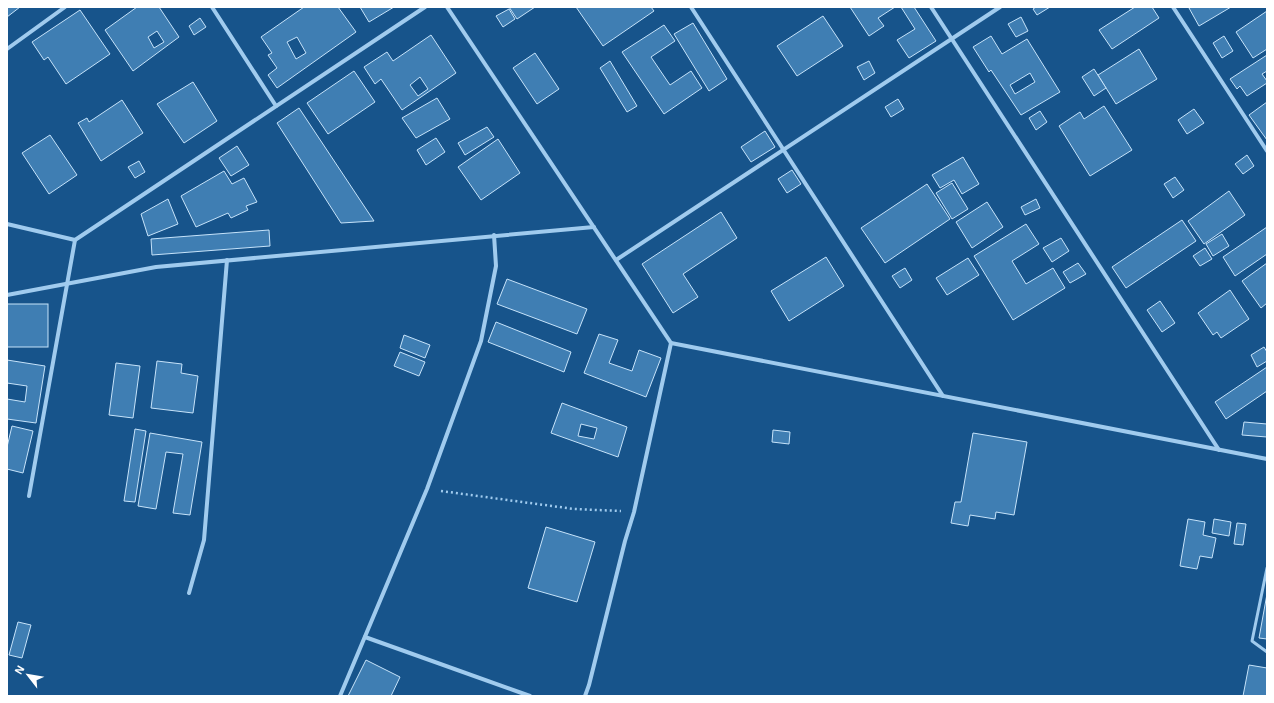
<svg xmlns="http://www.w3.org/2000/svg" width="1274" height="703" font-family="Arial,sans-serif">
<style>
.building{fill:#3f7eb3;stroke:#c6e3fa;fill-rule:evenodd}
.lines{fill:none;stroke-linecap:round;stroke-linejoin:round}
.path{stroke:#a0cbee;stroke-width:2.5;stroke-dasharray:2 3;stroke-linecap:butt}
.service{stroke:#a0cbee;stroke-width:3}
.minor{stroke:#a0cbee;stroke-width:4}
</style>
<rect width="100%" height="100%" fill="#17548b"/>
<!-- building -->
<g class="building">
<polygon points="7,7 20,7 7,17"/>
<path d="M137 7H159L179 37 133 71 105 30ZM157 31 164 42 154 48 148 37Z"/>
<path d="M304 7H338L356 32 277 88 268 75 277 68 268 55 272 53 261 37ZM297 37 306 53 296 59 287 42Z"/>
<polygon points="360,7 394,7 369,22"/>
<polygon points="509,7 535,7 517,19"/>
<polygon points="576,7 651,7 654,11 603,46"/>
<polygon points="850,7 895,7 878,18 884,26 869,36"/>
<polygon points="901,7 914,7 936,41 909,58 897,40 915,29"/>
<polygon points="1036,7 1050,7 1037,15 1033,9"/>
<polygon points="1135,7 1152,7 1159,18 1112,49 1099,30"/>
<polygon points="1191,7 1231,7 1199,26 1189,8"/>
<polygon points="509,9 515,19 503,27 496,16"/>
<polygon points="80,10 110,54 66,84 48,57 44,60 32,42"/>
<polygon points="1267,11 1267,49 1253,58 1236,32"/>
<polygon points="823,16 843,46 797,76 777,46"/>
<polygon points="1021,17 1028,31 1016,37 1008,24"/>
<polygon points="200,18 206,27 194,35 189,26"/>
<polygon points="693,23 727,79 709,91 674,34"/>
<polygon points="664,25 675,41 651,57 670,85 691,71 702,88 664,114 622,52"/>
<path d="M431 35 456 73 402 110 381 79 375 84 364 67 387 52 393 61ZM420 77 428 89 418 96 410 85Z"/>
<path d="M991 36 1002 54 1027 39 1060 92 1021 115 991 70 989 72 973 47ZM1030 73 1035 82 1015 94 1010 85Z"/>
<polygon points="1224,36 1233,51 1222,58 1213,43"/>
<polygon points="1139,49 1157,79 1116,104 1098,75"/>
<polygon points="535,53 559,89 537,104 513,68"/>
<polygon points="1267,55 1267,71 1262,74 1267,81 1267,83 1247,96 1240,86 1237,89 1230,79"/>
<polygon points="610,61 637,106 627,112 600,68"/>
<polygon points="869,61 875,73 864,80 857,67"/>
<polygon points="1094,69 1106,88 1094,96 1082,77"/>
<polygon points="354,71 375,102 328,134 307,103"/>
<polygon points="193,82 217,121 184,143 157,104"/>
<polygon points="437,98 450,119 416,138 402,118"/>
<polygon points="898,99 904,109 891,117 885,107"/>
<polygon points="122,100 143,133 101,161 78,123 87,118 89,122"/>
<polygon points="1267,102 1267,140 1249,115"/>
<polygon points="1104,106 1132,150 1090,176 1059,126 1080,112 1084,119"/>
<polygon points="299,108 374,221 341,223 277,123"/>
<polygon points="1194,109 1204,123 1187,134 1178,120"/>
<polygon points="1040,111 1047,122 1036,130 1029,118"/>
<polygon points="487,127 494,137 465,155 458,143"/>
<polygon points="765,131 775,147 751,162 741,147"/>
<polygon points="50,135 77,175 49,194 22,153"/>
<polygon points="436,138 445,152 426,165 417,150"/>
<polygon points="498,139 520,173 481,200 458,167"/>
<polygon points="237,146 249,165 231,176 219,158"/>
<polygon points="1247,155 1254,166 1243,174 1235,164"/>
<polygon points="963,157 979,184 962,194 954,180 940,188 932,175"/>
<polygon points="139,161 145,172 135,178 128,167"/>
<polygon points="792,170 801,184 787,193 778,179"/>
<polygon points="224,171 232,184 244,178 257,202 246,206 248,210 231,218 228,213 196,227 181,196"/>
<polygon points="1175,177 1184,190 1173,198 1164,184"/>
<polygon points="952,183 968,209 952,219 936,193"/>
<polygon points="927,184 950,219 885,263 861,228"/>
<polygon points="1229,191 1245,215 1204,244 1188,221"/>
<polygon points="168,199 178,224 148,236 141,214"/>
<polygon points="1036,199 1040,208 1025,215 1021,207"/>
<polygon points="987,202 1003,227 972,248 956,222"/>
<polygon points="721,212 737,238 683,274 698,297 673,313 642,264"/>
<polygon points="1182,220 1196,241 1126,288 1112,267"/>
<polygon points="1026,224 1039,244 1012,261 1026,284 1053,268 1065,288 1013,320 974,256"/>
<polygon points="1267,227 1267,254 1235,276 1223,257"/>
<polygon points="269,230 270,246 152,255 151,239"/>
<polygon points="1222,234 1229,246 1213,256 1206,244"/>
<polygon points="1061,238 1069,251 1052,262 1043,248"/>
<polygon points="1205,248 1212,259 1200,266 1193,256"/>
<polygon points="826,257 844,286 789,321 771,291"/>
<polygon points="968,258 979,275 947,295 936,278"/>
<polygon points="1078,263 1086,274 1070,283 1063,272"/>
<polygon points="1267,263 1267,303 1261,308 1242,281"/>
<polygon points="905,268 912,280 900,288 892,276"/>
<polygon points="507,279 587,309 577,334 497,304"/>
<polygon points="1230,290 1249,319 1221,338 1217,332 1213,335 1198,313"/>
<polygon points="1160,301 1175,323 1162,332 1147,310"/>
<rect x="7" y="304" width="41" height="43"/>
<polygon points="496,322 571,352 564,372 488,342"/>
<polygon points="599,334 618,340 609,363 632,371 639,350 661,358 646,397 584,373"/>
<polygon points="404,335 430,345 425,358 400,348"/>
<polygon points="1264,347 1267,352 1267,361 1257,367 1251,355"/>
<polygon points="400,352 425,362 419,376 394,366"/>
<polygon points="7,360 45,366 36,423 7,419 7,399 25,402 27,386 7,383"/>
<polygon points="157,361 182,364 181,373 198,376 193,413 151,408"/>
<polygon points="116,363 140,366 133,418 109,415"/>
<polygon points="1267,367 1267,391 1226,419 1215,402"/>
<path d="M562 403 627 427 618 457 551 433ZM581 424 597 428 594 439 578 436Z"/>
<polygon points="1244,422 1267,424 1267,437 1242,435"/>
<polygon points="12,426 33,431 23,473 7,469 7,447"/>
<polygon points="135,429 146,431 135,502 124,501"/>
<polygon points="773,430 790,432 789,444 772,442"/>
<polygon points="150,433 202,442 190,515 173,513 183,454 166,452 156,509 138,506"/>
<polygon points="973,433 1027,442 1014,515 996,512 995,519 970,515 968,526 951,523 955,502 961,502"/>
<polygon points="1188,519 1205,522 1203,535 1216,538 1212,558 1200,556 1197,569 1180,566"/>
<polygon points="1214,519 1231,522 1229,536 1212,533"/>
<polygon points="1237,523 1246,524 1243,545 1234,544"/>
<polygon points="546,527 595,542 577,602 528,588"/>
<polygon points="1267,594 1267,639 1259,638"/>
<polygon points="18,622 31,625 22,658 9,655"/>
<polygon points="366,660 400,677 391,696 348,696"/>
<polygon points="1249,665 1267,668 1267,696 1243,696"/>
</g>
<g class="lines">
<!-- path -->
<polyline class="path" points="441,491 574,509 621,511"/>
<!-- service -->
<polyline class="service" points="1267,568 1252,641 1267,652"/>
<!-- minor -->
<g class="minor">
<polyline points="212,7 276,106"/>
<polyline points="447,7 671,343 1267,459"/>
<polyline points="691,7 943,396"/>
<polyline points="931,7 1219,450"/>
<polyline points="1173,7 1267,151"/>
<polyline points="7,49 65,7"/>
<polyline points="7,224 75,240"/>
<polyline points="616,260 1000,7"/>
<polyline points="7,295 156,267 594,227"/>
<polyline points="29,496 75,240 425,7"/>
<polyline points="189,593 204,540 227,260"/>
<polyline points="365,637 530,696"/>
<polyline points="340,696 427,489 481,341 496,266 494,235"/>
<polyline points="585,696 589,685 625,541 634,512 671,343"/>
</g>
</g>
<!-- border -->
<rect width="1274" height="703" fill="none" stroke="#ffffff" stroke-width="16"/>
<!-- north arrow -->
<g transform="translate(28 675) rotate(301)" stroke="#17548b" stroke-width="3" paint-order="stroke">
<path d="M0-3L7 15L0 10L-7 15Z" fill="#ffffff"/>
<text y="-6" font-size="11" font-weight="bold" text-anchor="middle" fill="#ffffff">N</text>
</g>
</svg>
